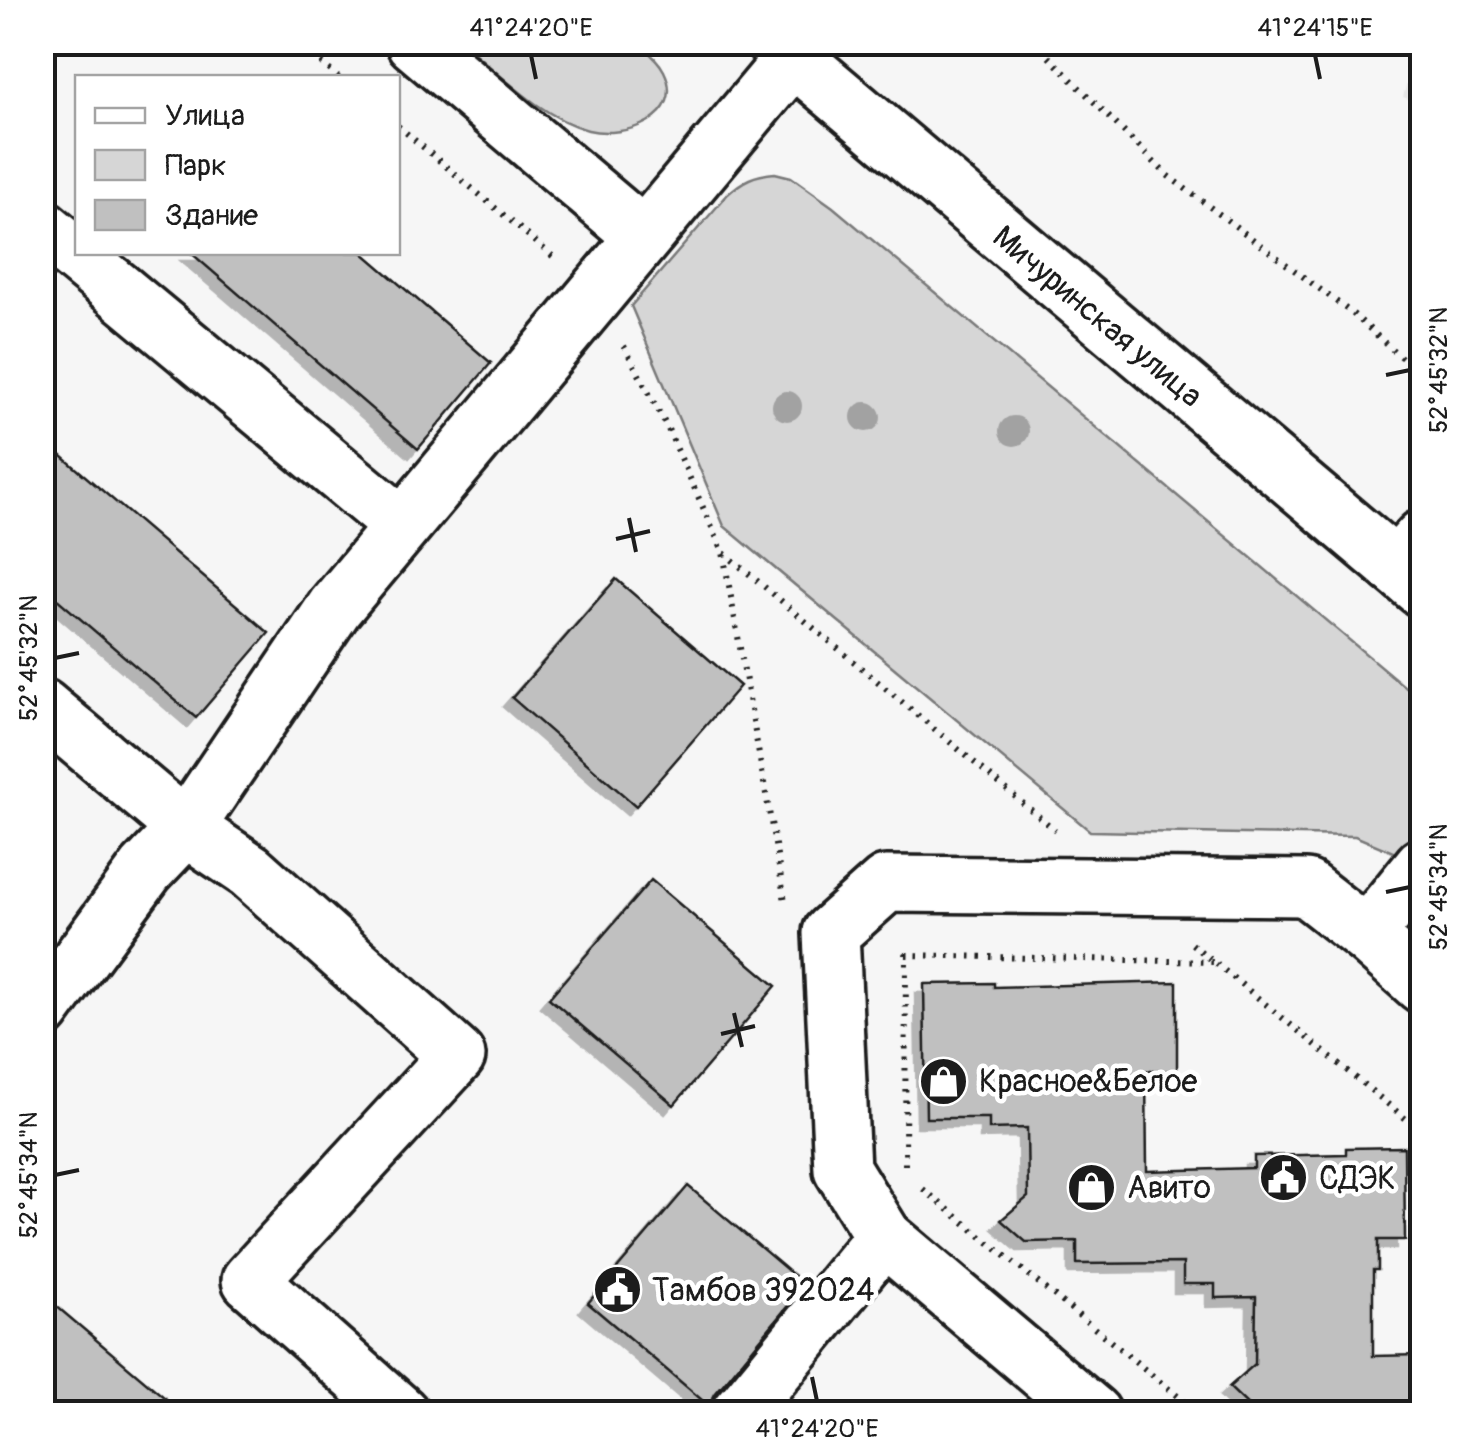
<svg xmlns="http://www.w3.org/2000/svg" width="1465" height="1456" font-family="Pangolin,sans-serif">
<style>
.built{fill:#e6e6e6}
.green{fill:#d6d6d6;stroke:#797979;stroke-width:2.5}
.building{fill:#c0c0c0;stroke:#1c1c1c;stroke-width:2.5;filter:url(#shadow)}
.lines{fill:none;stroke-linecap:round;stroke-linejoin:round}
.minor-casing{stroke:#1c1c1c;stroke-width:62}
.major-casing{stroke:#1c1c1c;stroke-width:62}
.path{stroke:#1c1c1c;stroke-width:6;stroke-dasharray:2.5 8;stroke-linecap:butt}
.minor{stroke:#fff;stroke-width:55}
.major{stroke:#fff;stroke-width:55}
.tree{fill:#a2a2a2}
.ticks{fill:none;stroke:#1c1c1c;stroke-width:4}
.labels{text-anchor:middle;stroke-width:9;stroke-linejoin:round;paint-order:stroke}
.street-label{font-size:32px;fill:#1c1c1c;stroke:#fff}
.poi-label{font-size:32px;fill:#1c1c1c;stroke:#fff;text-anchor:start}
.neatline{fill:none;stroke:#1c1c1c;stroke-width:4}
.ticks-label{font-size:25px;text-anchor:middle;fill:#1c1c1c}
</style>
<defs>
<filter id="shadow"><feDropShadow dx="-9" dy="9" stdDeviation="0" flood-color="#0004"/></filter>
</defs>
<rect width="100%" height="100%" fill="#f6f6f6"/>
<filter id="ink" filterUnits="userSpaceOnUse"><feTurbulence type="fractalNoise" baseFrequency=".01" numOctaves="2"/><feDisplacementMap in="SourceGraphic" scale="20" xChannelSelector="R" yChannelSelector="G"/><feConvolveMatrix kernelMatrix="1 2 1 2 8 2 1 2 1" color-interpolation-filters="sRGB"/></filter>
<g filter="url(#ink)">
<!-- built -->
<polygon class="built" points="1418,43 1422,43 1422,104 1403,97"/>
<!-- green -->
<g class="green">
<path d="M462 43H638C647 51 658 59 664 71 687 118 624 139 588 130 540 117 500 73 462 43Z"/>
<path d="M775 173 791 177 833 207 1422 701V827L1400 855 1355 836 1090 831 724 526 631 306 728 194C743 180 754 175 775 173Z"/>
</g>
<!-- building -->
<g class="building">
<polygon points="190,252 362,252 491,363 418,449"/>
<polygon points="42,439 269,633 196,718 42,586"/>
<polygon points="616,579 740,686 636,806 512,698"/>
<polygon points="651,880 776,986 674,1105 549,998"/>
<polygon points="1177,982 1177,1071 1146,1071 1147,1171 1254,1168 1254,1156 1346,1154 1346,1148 1404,1147 1405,1240 1378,1240 1378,1270 1373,1270 1373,1356 1422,1355 1422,1414 1284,1414 1284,1409 1252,1409 1229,1387 1255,1364 1256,1297 1215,1298 1215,1284 1183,1284 1183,1263 1077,1264 1077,1241 1026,1242 1001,1220 1028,1197 1027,1128 989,1129 989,1118 926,1118 924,984 994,983 994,987"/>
<polygon points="688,1186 805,1285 715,1394 709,1406 588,1303"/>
<polygon points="42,1294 184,1414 42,1414"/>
</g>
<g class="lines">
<defs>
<g id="minor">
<polyline points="414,42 643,236"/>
<polyline points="42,227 401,525"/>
<polyline points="1396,567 1422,538"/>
<polyline points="42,707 186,828 250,871 457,1056 250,1280 401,1414"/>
<polyline points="1366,935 1422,985"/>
<polyline points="42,1011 146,870 186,828 335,607 793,58"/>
<polyline points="884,1237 842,1169 831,933 886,884 1306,888 1366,935 1422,866"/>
<polyline points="739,1414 884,1237 1093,1414"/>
</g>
<polyline id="major" points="775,42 1422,589"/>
</defs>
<!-- minor casing -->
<use href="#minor" class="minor-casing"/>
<!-- major casing -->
<use href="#major" class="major-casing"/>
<!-- path -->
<g class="path">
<polyline points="297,42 339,78"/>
<polyline points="1034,42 1167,175 1353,314 1422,376"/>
<polyline points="398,126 556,259"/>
<polyline points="624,346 667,427 723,552 785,901"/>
<polyline points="724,553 1055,830"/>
<polyline points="1192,944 1422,1132"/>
<polyline points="905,1165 906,955 1213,962"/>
<polyline points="923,1189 1200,1414"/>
</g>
<!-- minor -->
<use href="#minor" class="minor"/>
<!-- major -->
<use href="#major" class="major"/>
</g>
<!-- trees -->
<g class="tree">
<circle cx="787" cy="406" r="15"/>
<circle cx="866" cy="417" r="15"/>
<circle cx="1014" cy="431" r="15"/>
</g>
</g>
<!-- ticks -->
<path class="ticks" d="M531 55 536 79M1315 55 1320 79M1386 375 1410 370M629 518 636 552M616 539 650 531M55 658 79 653M1386 892 1410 887M734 1013 742 1047M721 1034 755 1026M55 1175 79 1170M812 1377 817 1401"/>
<!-- icons -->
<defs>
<symbol id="shop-disc" viewBox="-11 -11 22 22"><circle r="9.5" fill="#1c1c1c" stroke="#fff"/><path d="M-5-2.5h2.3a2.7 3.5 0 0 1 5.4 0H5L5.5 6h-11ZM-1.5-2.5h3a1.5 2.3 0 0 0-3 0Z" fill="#fff"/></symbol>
<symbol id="civic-disc" viewBox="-11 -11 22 22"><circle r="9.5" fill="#1c1c1c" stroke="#fff"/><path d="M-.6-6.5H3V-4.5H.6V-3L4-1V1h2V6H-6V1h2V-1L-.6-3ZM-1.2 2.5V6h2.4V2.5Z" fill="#fff"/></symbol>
</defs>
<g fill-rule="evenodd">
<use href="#shop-disc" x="916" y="1054" width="55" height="55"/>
<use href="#civic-disc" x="1256" y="1150" width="55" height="55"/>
<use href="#shop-disc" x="1064" y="1160" width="55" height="55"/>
<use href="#civic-disc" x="590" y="1262" width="55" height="55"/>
</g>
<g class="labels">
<!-- street labels -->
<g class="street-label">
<text transform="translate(1098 316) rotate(40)" y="11">Мичуринская улица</text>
</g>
<!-- poi labels -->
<g class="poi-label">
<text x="979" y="1092">Красное&amp;Белое</text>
<text x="1319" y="1189">СДЭК</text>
<text x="1127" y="1198">Авито</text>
<text x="652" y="1301">Тамбов 392024</text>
</g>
</g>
<!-- margin -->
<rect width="1465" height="1456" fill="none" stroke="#fff" stroke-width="110"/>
<!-- legend -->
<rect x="75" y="75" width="325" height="180" fill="#ffffff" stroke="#a4a4a4" stroke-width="2.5"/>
<rect x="95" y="108" width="50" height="15" fill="#ffffff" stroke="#a4a4a4" stroke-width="2.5"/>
<text x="165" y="125" font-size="30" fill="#1c1c1c">Улица</text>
<rect x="95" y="150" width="50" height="30" fill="#d6d6d6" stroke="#a4a4a4" stroke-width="2.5"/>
<text x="165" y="175" font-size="30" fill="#1c1c1c">Парк</text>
<rect x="95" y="200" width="50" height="30" fill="#c0c0c0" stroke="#a4a4a4" stroke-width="2.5"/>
<text x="165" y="225" font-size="30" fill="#1c1c1c">Здание</text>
<rect x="55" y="55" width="1355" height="1346" class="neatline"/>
<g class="ticks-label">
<text x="531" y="36">41°24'20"E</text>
<text x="1315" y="36">41°24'15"E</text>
<text transform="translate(1438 370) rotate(-90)" y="9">52°45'32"N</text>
<text transform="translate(28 658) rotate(-90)" y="9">52°45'32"N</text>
<text transform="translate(1438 887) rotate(-90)" y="9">52°45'34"N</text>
<text transform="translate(28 1175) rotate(-90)" y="9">52°45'34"N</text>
<text x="817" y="1437">41°24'20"E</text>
</g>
</svg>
